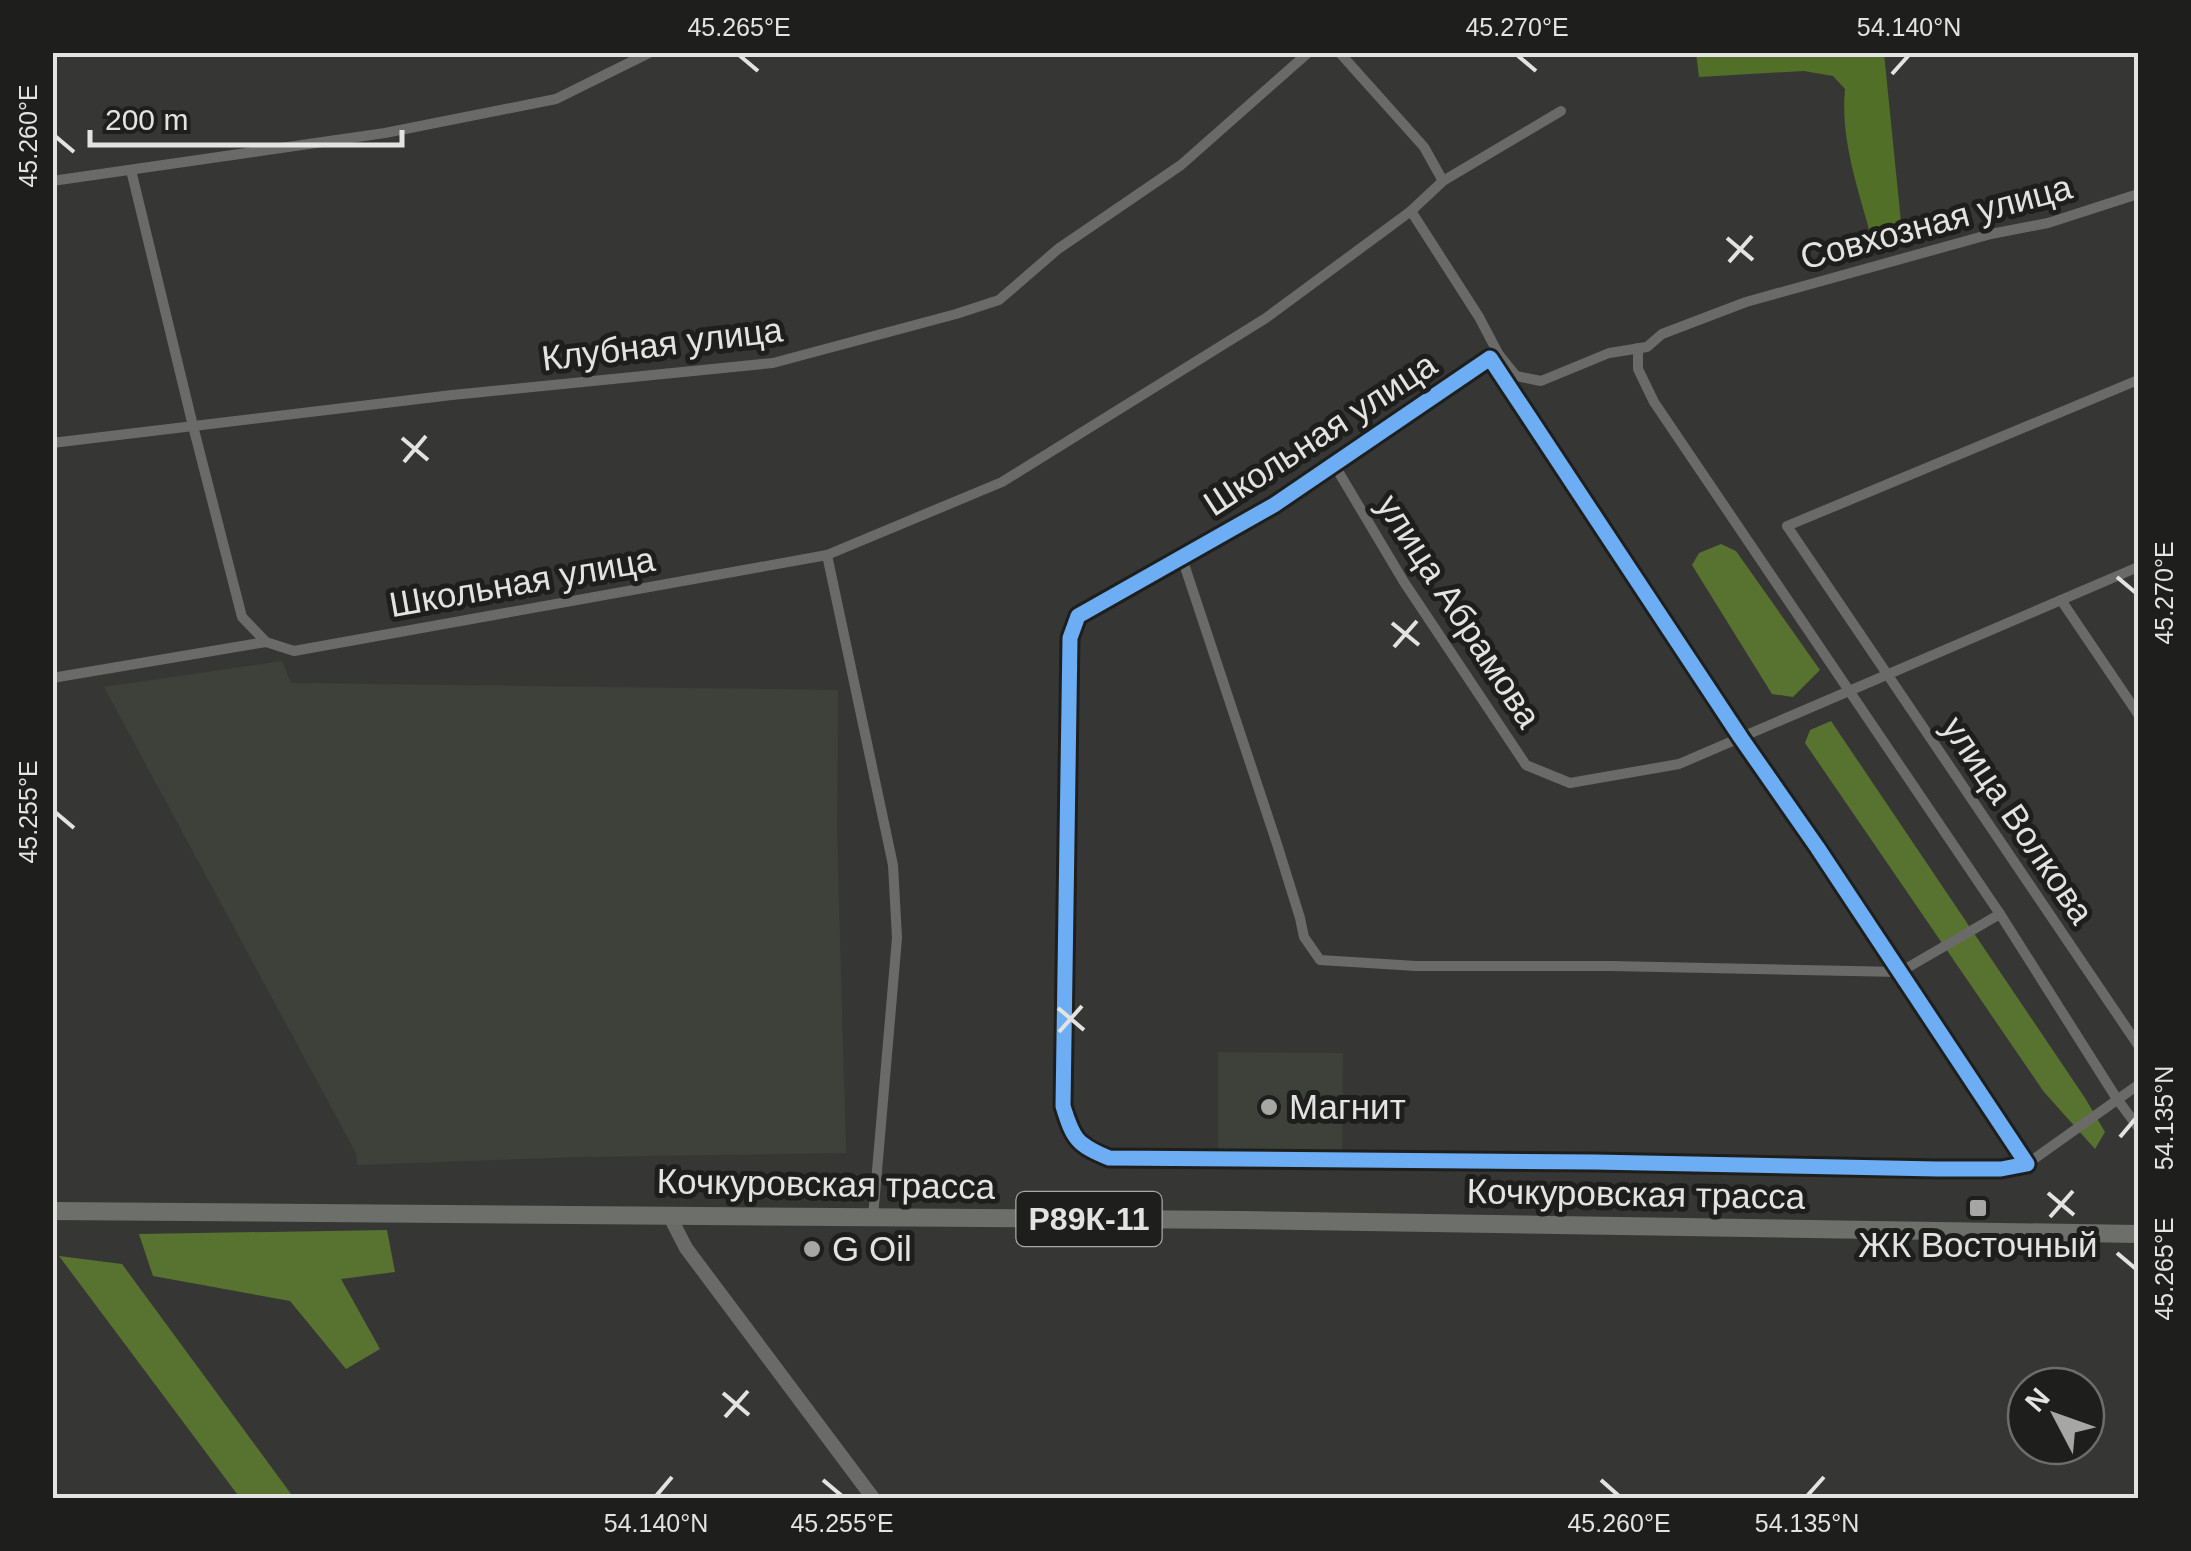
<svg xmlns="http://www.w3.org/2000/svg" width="2191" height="1551" font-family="Helvetica,sans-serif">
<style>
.built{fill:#3e4139}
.forest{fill:#57732f}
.water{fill:#516f27}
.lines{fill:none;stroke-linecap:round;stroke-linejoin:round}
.minor{stroke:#6a6b69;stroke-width:10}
.tertiary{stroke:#6a6b69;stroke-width:14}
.primary{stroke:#6c6f6a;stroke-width:18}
.cycleway-casing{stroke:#1e1f1d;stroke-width:21}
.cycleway{stroke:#6dadf4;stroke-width:15}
.ticks{fill:none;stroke:#e3e4e2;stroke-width:4}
.poi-dot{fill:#a6a7a5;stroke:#1e1f1d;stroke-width:4}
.labels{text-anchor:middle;stroke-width:10;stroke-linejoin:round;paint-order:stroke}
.shield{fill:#1e1f1d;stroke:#a8a9a7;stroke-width:2.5}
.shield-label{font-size:32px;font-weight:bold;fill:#e3e4e2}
.street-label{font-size:35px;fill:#e3e4e2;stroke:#1e1f1d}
.poi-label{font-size:35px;fill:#e3e4e2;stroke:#1e1f1d;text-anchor:start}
.neatline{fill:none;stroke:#e3e4e2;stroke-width:4}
.ticks-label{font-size:25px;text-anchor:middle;fill:#e3e4e2}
</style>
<rect width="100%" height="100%" fill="#363735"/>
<!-- built -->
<g class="built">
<polygon points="282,661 291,683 838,690 837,831 846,1153 576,1157 357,1165 356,1153 104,687"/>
<polygon points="1218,1052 1343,1053 1342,1150 1218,1149"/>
</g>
<!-- forest -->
<g class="forest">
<polygon points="1721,544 1736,551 1820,670 1793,697 1772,694 1692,565 1699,553"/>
<polygon points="1831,721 2085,1098 2105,1132 2095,1149 2044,1092 1805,743 1810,730"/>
<polygon points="387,1230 395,1272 341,1279 380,1349 346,1369 290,1301 153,1276 139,1234"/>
<polygon points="59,1256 122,1264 294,1498 240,1498"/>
</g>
<!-- water -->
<path class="water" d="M1696 53H1884L1902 232 1871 236C1858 189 1840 138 1845 89L1833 76 1804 71 1699 77Z"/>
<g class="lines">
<!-- minor -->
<g class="minor">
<polyline points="1339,52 1424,147 1443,181"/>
<polyline points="131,170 193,426 242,617 266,642 294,651 827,555 1002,482 1266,318 1411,211 1443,181 1561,111"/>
<polyline points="52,181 385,133 556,99 651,52"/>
<polyline points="1411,211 1479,317 1499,355"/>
<polyline points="1638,348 1638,369 1654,402 2000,914 2117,1099 2138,1127"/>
<path d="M1490 358 1741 738 1817 847 2027 1164 2001 1169H1937L1595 1162 1109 1158C1077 1145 1073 1139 1063 1106L1070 638 1078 616 1274 505Z"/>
<polyline points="1490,358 1499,355 1516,376 1541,381 1609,353 1647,347 1662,334 1746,302 1991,234 2048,223 2138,194"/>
<polyline points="2138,380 1787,526 2138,1045"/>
<polyline points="52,443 452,395 773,363 956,314 999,300 1058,249 1181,165 1309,52"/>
<polyline points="1335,466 1404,582 1526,765 1570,783 1679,764 2138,567"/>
<polyline points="827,555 893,865 897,938 873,1217"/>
<polyline points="1182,558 1277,844 1300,918 1304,937 1320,960 1416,966 1611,966 1900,972"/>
<polyline points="2061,600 2138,714"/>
<polyline points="52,678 266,642"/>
<polyline points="1900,972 2000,914"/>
<polyline points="2027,1164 2138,1085"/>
</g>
<!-- tertiary -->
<polyline class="tertiary" points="669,1215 686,1248 873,1498"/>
<!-- primary -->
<polyline class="primary" points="52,1211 1240,1220 2138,1234"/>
<defs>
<path id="cycleway" d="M1490 358 1741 738 1817 847 2027 1164 2001 1169H1937L1595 1162 1109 1158C1077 1145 1073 1139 1063 1106L1070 638 1078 616 1274 505Z"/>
</defs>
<!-- cycleway casing -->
<use href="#cycleway" class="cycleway-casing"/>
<!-- cycleway -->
<use href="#cycleway" class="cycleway"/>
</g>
<!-- ticks -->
<path class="ticks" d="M739 55 758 71M1517 55 1536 71M1892 74 1909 55M55 136 74 152M1727 238 1753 260M1729 262 1752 236M402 438 428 460M404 462 426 436M2117 577 2136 593M1392 623 1419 645M1394 647 1417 621M55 812 74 828M1058 1008 1084 1030M1059 1032 1082 1006M2120 1137 2136 1118M2048 1193 2074 1215M2050 1217 2073 1191M2117 1253 2136 1269M723 1393 749 1415M725 1417 748 1391M823 1480 842 1496M1601 1480 1619 1496M656 1496 672 1477M1807 1496 1824 1477"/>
<!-- markers -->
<g class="poi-dot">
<circle cx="1269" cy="1107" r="10"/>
<rect x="1968" y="1198" width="20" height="20" rx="5"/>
<circle cx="812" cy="1249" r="10"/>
</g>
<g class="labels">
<!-- shield labels -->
<rect class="shield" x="1016.5" y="1192" width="145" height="54" rx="8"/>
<g class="shield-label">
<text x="1089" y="1230">Р89К-11</text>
</g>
<!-- street labels -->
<g class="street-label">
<text transform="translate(1936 222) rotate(-15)" y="12">Совхозная улица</text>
<text transform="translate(662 344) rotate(-7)" y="12">Клубная улица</text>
<text transform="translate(1320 434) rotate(-33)" y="12">Школьная улица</text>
<text transform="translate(522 582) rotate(-10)" y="12">Школьная улица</text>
<text transform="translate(1459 611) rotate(57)" y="12">улица Абрамова</text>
<text transform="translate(2018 820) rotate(56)" y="12">улица Волкова</text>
<text transform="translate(826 1184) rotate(1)" y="12">Кочкуровская трасса</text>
<text transform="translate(1636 1194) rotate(1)" y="12">Кочкуровская трасса</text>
</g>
<!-- poi labels -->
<g class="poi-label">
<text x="1289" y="1119">Магнит</text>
<text x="1978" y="1257" text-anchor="middle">ЖК Восточный</text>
<text x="832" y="1261">G Oil</text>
</g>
</g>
<!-- border -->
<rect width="2191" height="1551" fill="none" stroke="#1e1f1d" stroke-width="110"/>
<!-- north arrow -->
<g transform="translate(2056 1416) rotate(311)"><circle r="48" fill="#1e1f1d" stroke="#6d6e6c" stroke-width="2.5"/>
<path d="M0-8L18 38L0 25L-18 38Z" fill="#a6a7a5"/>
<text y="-15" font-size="28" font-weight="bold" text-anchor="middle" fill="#e3e4e2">N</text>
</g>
<!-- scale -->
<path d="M90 130v15h312v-15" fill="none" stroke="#e3e4e2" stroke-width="5"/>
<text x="105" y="130" font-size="30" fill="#e3e4e2" stroke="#1e1f1d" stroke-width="8" paint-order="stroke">200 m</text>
<rect x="55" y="55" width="2081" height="1441" class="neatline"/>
<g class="ticks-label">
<text x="739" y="36">45.265°E</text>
<text x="1517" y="36">45.270°E</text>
<text x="1909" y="36">54.140°N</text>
<text transform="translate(28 136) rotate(-90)" y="9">45.260°E</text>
<text transform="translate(2164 593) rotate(-90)" y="9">45.270°E</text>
<text transform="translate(28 812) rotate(-90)" y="9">45.255°E</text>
<text transform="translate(2164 1118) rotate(-90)" y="9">54.135°N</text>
<text transform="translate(2164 1269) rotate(-90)" y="9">45.265°E</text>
<text x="656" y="1532">54.140°N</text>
<text x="842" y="1532">45.255°E</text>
<text x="1619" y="1532">45.260°E</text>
<text x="1807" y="1532">54.135°N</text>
</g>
</svg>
